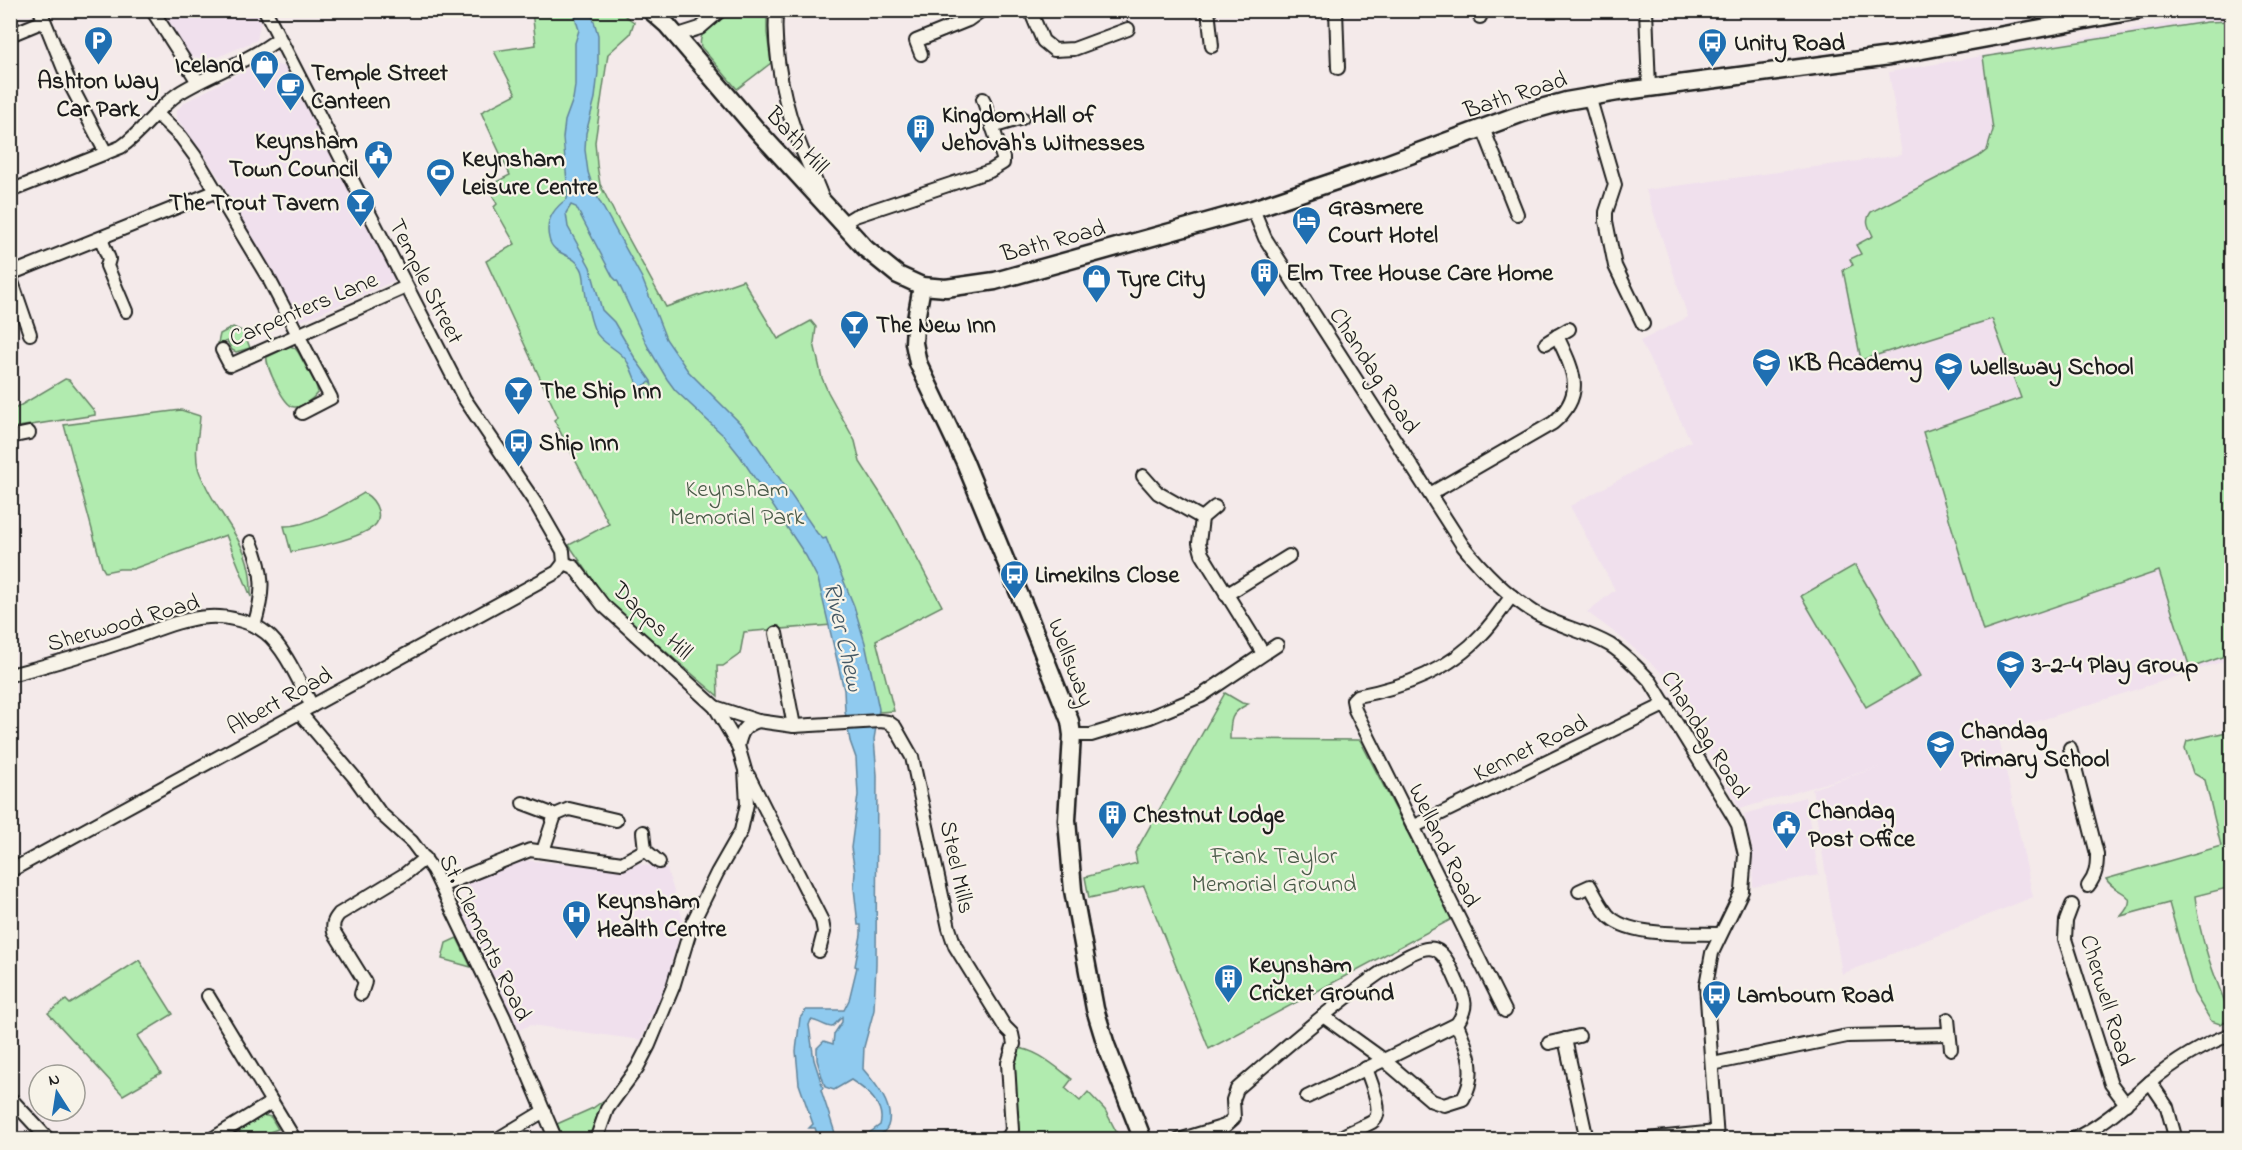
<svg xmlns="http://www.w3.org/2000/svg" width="2242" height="1150" font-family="'Indie Flower',sans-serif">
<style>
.built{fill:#f0e0ed}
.green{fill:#b1ebaf;stroke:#668466;stroke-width:1.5}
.water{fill:#8fcaef;stroke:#61849b;stroke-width:1.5}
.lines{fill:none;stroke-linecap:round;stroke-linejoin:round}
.minor-casing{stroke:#1c1c1c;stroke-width:16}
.secondary-casing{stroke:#1c1c1c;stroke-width:21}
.minor{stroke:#f7f3e8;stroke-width:12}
.secondary{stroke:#f7f3e8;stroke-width:16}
.labels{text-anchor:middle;stroke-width:4.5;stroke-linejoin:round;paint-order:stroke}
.poi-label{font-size:24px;font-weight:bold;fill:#1c1c1c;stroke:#f7f3e8;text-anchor:start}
.street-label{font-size:24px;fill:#1c1c1c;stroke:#f7f3e8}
.park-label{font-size:24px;fill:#495a48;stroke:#f7f3e8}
.water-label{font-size:26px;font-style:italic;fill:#445966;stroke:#f7f3e8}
</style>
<rect width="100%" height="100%" fill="#f4eaea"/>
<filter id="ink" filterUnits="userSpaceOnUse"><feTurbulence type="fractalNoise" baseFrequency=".0167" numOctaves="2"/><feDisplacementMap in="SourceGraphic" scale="12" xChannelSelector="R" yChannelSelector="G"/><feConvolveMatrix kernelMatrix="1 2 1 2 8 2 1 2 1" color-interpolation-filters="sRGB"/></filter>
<g filter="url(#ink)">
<!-- built -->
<g class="built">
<polygon points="161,11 256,11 261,20 257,40 211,60 190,56"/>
<polygon points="2231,15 2231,659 1998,734 2033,897 1842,974 1812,789 1879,767 1740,809 1668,678 1622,638 1587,612 1615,590 1570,506 1691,441 1640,341 1688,317 1646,190 1902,155 1889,72 2212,16"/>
<polygon points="262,61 286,67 396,277 394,281 297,323 222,182 200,149 176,118 177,110 185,102"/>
<polygon points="1805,797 1819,875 1753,887 1752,847 1744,814"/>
<polygon points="523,860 625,869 634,863 667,869 684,923 673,956 665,996 649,1020 641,1040 531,1025 516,1031 459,906 469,901 466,883"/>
</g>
<!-- green -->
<g class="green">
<polygon points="532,11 618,11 634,22 630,34 608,54 595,142 597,165 600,184 614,212 666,307 743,280 778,339 811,321 816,327 814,343 822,378 828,392 855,441 860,462 893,513 942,606 876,640 894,711 879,712 857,623 744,632 740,654 723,666 717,666 718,696 609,603 569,545 609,524 554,420 558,417 486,261 515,244 494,207 497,204 488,186 510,175 481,112 516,94 494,51 536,45"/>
<path d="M721 11H767V33L771 63 737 89 701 47C697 33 714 20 721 11Z"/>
<path d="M2231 21V654L2190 668 2159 571 1983 631 1923 432 2021 398 1992 319 1861 360 1843 270 1853 265 1850 259 1861 254 1856 245 1873 236C1869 227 1864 221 1871 212L1978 157 1987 150 1993 130 1983 57 2207 22Z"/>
<polygon points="233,327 244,332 250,348 236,352 232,350 227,341 221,344 218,343 220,334"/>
<path d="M290 346 295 348 298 352 316 385 318 392C314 398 302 408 294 407 284 406 265 365 267 357Z"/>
<polygon points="65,379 69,380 95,412 95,415 11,428 11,411"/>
<path d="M181 410 200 416C199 433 194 451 198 467 199 474 204 481 207 488 228 530 253 545 251 597L226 535 133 569H119L105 572 102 567 64 425Z"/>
<path d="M364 493C371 497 376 503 378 511 379 516 379 520 376 524 365 538 309 549 291 552L284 526C308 527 344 505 364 493Z"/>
<polygon points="1855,565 1920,676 1866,707 1801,596"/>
<path d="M1225 693 1242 703 1248 704C1230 713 1230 720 1230 739L1360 740 1452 919 1209 1049 1144 886 1089 898 1085 877 1137 863 1135 853Z"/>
<path d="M2231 731V771L2224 774 2231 795V887L2195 896C2199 939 2215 978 2231 1017V1019L2220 1024 2211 1021 2194 993 2169 903 2121 916C2143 891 2116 896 2106 879L2221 846 2205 780 2193 773 2185 748 2187 741Z"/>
<polygon points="457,938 471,967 442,959 446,943"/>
<polygon points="139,960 173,1014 137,1036 161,1073 123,1095 48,1013 66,1000 70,1004"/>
<path d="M1014 1048C1034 1047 1056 1067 1072 1079L1065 1088 1080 1101 1088 1092 1105 1110 1120 1139H1017L1012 1056Z"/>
<polygon points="607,1098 607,1102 597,1118 591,1139 563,1139 557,1124 593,1108"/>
<polygon points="262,1115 271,1117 278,1129 249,1139 243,1138 237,1128"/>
</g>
<!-- water -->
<path class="water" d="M573 11H591L598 35V72L595 98 586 133 585 150 588 172 594 191 642 278 666 339 688 371 745 428 817 533 823 539 826 538 854 606 865 643 879 709 874 739 877 775 876 964 874 1010 864 1047 863 1069C875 1083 895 1106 888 1126 886 1132 879 1136 874 1139H861L880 1125C886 1105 867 1090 851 1080L834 1090 825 1087 817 1060V1048L824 1041 833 1044 834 1034 842 1022V1017L832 1027C826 1027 819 1021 811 1020L809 1025 814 1060 823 1088 821 1090 837 1139H819L815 1128H809L813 1124 799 1084 796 1051 800 1018 806 1010H844L849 1000 857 967 855 966 861 935V925H858L854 888 855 871 851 848 858 795 856 758 850 741 845 711 844 690 818 579 806 556 740 456 724 436 675 390 667 379 648 347 618 282 613 277 576 207 571 205 566 213 568 227 590 267 602 310 614 322 636 360 651 381 652 386 650 382 642 387 646 394C636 388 634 373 628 363 621 349 602 345 595 331 589 318 587 304 585 290 584 283 585 274 581 268 574 253 552 256 549 238 545 221 554 208 567 199L568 193 563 138 565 121 573 99 575 86V43L579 30Z"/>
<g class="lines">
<defs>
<g id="minor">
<polyline points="40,10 70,84 106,153"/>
<polyline points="152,10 198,82"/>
<polyline points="265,10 464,398 536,504 563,551 564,563"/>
<path d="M776 10C773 55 785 109 802 150 809 166 816 181 822 197"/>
<polyline points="1030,10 1043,41 1054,50 1074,49 1128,29"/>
<polyline points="1208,10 1212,46"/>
<polyline points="1336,10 1338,68"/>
<polyline points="1480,10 1480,17"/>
<polyline points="1646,10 1649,88"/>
<polyline points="10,35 44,21"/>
<polyline points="675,36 700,28 721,10"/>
<polyline points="921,54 916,41 968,20 982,10"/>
<polyline points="1589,96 1615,185 1606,212 1606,221 1615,266 1643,324"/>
<polyline points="156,113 181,137 195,156 267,276"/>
<polyline points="992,127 1022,118"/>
<polyline points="1483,128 1517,214"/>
<path d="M10 191 121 147C143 132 157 108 179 93 211 73 248 62 278 39"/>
<path d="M1253 209 1265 238 1463 546C1483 571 1505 594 1534 612 1557 626 1586 631 1610 645 1625 655 1639 669 1651 682L1732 814 1738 825 1745 855 1742 891 1712 953 1706 985 1717 1140"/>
<polyline points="842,224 855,216 990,171 1003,163 1003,158 983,99"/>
<polyline points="101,239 109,259 107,266 126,311"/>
<polyline points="10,274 217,191"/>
<polyline points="10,276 30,334"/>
<polyline points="270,281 331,398 302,413"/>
<polyline points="1546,343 1557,336"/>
<polyline points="222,350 230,365 406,287"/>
<polyline points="10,437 29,433"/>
<polyline points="1143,476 1158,493 1202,518 1199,543 1202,554 1263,653"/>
<path d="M1430 494 1553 423C1587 394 1573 370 1557 336L1569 329"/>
<polyline points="1202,518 1215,507"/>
<path d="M251 542C265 574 264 593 254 626"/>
<polyline points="564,563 574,567 603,605 715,707 738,746 745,770 747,804 741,831 717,873 692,924 673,987 649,1045 637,1068 607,1109 596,1140"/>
<polyline points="1226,595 1289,556"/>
<polyline points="776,633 794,726"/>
<path d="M10 675C49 665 87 654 125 641 152 632 181 618 209 617 227 616 251 621 266 633 285 648 300 684 312 706"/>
<polyline points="715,707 758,721 794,726 880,721 888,722 895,727 912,757 949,928 955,946 1005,1027 1012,1034 1014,1044 1008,1063 1012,1130 1009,1136 1004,1140"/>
<polyline points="300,713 355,778 380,813 412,842 433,870 504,1017 556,1140"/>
<polyline points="1072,735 1091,735 1150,717 1201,696 1277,645"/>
<path d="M738 746C741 732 744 726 758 721"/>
<path d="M2070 748 2097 854C2097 867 2096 876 2088 886"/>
<polyline points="748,775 822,921 824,932 819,951"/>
<polyline points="523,803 555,815 569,809 616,820"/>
<polyline points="1413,827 1666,704"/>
<polyline points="643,832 645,850 659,862"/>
<polyline points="543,851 555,815"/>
<polyline points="10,871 557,572 564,563"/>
<polyline points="441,886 530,850 622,863 645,850"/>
<path d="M1579 891 1590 886C1595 895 1600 905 1607 914 1627 938 1690 933 1720 934"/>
<polyline points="2072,905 2066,921 2065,939 2111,1084 2126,1104"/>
<path d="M361 994 365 982 334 932C332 924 334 920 339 914L405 874 425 858"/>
<polyline points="208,996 295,1140"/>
<path d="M1505 1011 1355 710 1353 700 1357 696C1405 687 1450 670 1483 633 1494 622 1502 608 1512 596"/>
<polyline points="1323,1016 1384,1060 1457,1024"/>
<polyline points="1948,1019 1951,1049"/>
<polyline points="1565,1039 1587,1140"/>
<polyline points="1549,1043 1579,1036"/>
<polyline points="1712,1064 1847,1036 1949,1034"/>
<polyline points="2150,1082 2167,1107 2176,1140"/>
<polyline points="10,1098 49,1140"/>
<polyline points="210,1140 272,1102"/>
<polyline points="496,1140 544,1111"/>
<path d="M1179 1140 1225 1126 1234 1118 1233 1100 1237 1089C1264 1066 1405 939 1434 949 1446 953 1452 971 1457 982 1466 1000 1468 1007 1457 1024 1468 1050 1478 1073 1463 1099L1444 1105 1432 1101 1384 1060 1307 1097"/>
<path d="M1337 1140C1348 1131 1360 1129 1372 1122 1386 1114 1370 1081 1366 1068"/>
<polyline points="1637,1140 1716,1132"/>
<path d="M2071 1140C2101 1127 2124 1105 2149 1083 2174 1062 2201 1045 2232 1034"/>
</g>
<g id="secondary">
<polyline points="650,10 667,25 756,129 866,249 898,275 922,286 946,288 995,281 1253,209 1386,164 1523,113 1566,101 1618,92 1890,56 2139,10"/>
<polyline points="922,286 915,325 914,343 918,363 964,460 1030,620 1070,721 1072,735 1067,820 1073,890 1095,1009 1106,1045 1143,1140"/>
</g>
</defs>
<!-- minor casing -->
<use href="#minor" class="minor-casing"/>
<!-- secondary casing -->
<use href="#secondary" class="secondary-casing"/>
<!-- minor -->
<use href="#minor" class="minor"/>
<!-- secondary -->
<use href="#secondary" class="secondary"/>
</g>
</g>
<!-- icons -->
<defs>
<symbol id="parking-pin" viewBox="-11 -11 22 30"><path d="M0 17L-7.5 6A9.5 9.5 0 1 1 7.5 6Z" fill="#1f6fb2" stroke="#f7f3e8"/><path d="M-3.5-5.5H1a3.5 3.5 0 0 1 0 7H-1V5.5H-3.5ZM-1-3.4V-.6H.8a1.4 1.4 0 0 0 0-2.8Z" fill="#fff"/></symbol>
<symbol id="bus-pin" viewBox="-11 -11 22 30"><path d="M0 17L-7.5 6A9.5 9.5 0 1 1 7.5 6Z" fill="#1f6fb2" stroke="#f7f3e8"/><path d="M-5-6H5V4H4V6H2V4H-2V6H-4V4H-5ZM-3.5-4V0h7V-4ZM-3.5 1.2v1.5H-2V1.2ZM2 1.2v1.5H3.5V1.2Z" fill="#fff"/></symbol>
<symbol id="shop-pin" viewBox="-11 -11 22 30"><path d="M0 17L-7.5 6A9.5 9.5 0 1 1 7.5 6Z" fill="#1f6fb2" stroke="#f7f3e8"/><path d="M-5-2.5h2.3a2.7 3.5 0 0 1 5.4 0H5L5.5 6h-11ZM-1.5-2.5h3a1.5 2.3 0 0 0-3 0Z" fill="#fff"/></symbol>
<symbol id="cafe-pin" viewBox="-11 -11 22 30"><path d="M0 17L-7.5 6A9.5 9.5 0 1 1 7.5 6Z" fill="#1f6fb2" stroke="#f7f3e8"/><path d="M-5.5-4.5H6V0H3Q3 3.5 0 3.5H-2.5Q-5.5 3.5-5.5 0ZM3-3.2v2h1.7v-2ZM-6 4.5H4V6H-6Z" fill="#fff"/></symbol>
<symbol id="building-pin" viewBox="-11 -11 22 30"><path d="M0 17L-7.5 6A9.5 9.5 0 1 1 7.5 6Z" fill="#1f6fb2" stroke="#f7f3e8"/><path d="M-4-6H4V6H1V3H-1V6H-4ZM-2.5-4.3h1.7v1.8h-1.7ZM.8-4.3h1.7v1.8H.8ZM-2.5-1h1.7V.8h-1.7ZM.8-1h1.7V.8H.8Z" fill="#fff"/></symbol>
<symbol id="civic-pin" viewBox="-11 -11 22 30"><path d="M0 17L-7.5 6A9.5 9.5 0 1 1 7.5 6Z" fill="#1f6fb2" stroke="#f7f3e8"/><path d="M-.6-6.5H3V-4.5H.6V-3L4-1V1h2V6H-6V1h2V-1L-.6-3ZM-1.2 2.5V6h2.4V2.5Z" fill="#fff"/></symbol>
<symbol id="stadium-pin" viewBox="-11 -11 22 30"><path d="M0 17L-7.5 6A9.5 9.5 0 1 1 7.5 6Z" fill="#1f6fb2" stroke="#f7f3e8"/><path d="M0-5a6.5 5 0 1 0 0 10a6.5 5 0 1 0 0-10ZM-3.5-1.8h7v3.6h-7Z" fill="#fff"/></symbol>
<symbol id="bar-pin" viewBox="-11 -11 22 30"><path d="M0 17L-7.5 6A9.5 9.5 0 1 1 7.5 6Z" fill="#1f6fb2" stroke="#f7f3e8"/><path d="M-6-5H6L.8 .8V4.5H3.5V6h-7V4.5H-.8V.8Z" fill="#fff"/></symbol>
<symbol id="hotel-pin" viewBox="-11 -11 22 30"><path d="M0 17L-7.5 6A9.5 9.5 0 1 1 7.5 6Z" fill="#1f6fb2" stroke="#f7f3e8"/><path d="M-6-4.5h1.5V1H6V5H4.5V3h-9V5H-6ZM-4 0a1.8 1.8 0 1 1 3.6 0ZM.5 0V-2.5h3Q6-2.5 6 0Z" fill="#fff"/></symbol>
<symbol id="school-pin" viewBox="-11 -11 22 30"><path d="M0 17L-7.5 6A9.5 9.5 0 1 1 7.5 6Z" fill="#1f6fb2" stroke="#f7f3e8"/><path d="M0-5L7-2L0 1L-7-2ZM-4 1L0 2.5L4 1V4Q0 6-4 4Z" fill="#fff"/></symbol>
<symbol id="hospital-pin" viewBox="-11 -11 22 30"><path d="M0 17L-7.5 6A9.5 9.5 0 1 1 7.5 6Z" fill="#1f6fb2" stroke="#f7f3e8"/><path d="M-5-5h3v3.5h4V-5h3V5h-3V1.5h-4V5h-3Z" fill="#fff"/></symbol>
</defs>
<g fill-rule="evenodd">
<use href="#parking-pin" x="82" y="24" width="33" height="45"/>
<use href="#bus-pin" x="1696" y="26" width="33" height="45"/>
<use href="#shop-pin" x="248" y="48" width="33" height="45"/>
<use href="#cafe-pin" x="274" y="70" width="33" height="45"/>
<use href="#building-pin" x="904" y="112" width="33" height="45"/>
<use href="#civic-pin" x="362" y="138" width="33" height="45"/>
<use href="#stadium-pin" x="424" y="156" width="33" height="45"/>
<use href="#bar-pin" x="344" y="186" width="33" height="45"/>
<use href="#hotel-pin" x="1290" y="204" width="33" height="45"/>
<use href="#building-pin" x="1248" y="256" width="33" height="45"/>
<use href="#shop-pin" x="1080" y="262" width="33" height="45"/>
<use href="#bar-pin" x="838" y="308" width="33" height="45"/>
<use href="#school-pin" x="1750" y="346" width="33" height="45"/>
<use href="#school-pin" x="1932" y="350" width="33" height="45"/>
<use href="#bar-pin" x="502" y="374" width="33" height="45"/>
<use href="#bus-pin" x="502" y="426" width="33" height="45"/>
<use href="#bus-pin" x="998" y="558" width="33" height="45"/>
<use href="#school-pin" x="1994" y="648" width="33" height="45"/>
<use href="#school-pin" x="1924" y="728" width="33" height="45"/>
<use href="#building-pin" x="1096" y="798" width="33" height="45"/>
<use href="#civic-pin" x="1770" y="808" width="33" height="45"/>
<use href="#hospital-pin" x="560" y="898" width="33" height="45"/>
<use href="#building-pin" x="1212" y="962" width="33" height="45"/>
<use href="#bus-pin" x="1700" y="978" width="33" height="45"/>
</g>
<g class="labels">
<!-- poi labels -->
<g class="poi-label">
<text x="1734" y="50">Unity Road</text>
<text x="244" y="72" text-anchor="end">Iceland</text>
<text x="311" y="80">Temple Street<tspan x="311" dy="28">Canteen</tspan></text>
<text x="98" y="88" text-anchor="middle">Ashton Way<tspan x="98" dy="28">Car Park</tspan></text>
<text x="942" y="122">Kingdom Hall of<tspan x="942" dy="28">Jehovah's Witnesses</tspan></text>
<text x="358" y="148" text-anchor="end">Keynsham<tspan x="358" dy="28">Town Council</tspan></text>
<text x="462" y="166">Keynsham<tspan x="462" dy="28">Leisure Centre</tspan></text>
<text x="339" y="210" text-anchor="end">The Trout Tavern</text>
<text x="1328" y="214">Grasmere<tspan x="1328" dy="28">Court Hotel</tspan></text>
<text x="1286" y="280">Elm Tree House Care Home</text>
<text x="1117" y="286">Tyre City</text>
<text x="876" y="332">The New Inn</text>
<text x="1788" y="370">IKB Academy</text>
<text x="1970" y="374">Wellsway School</text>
<text x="540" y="398">The Ship Inn</text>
<text x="539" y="450">Ship Inn</text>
<text x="1035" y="582">Limekilns Close</text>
<text x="2032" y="672">3-2-4 Play Group</text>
<text x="1961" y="738">Chandag<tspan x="1961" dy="28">Primary School</tspan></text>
<text x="1808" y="818">Chandag<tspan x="1808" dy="28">Post Office</tspan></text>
<text x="1133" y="822">Chestnut Lodge</text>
<text x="597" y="908">Keynsham<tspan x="597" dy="28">Health Centre</tspan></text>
<text x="1249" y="972">Keynsham<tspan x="1249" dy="28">Cricket Ground</tspan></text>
<text x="1737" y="1002">Lambourn Road</text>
</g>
<!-- street labels -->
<g class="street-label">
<text transform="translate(1515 94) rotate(-18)" y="8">Bath Road</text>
<text transform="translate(798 140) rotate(48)" y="8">Bath Hill</text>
<text transform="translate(1053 240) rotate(-15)" y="8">Bath Road</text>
<text transform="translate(427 281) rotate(63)" y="8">Temple Street</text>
<text transform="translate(303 308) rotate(-23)" y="8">Carpenters Lane</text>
<text transform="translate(1375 370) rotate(57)" y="8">Chandag Road</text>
<text transform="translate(653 620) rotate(44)" y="8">Dapps Hill</text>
<text transform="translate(123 622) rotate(-16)" y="8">Sherwood Road</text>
<text transform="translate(1072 662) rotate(69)" y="8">Wellsway</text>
<text transform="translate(279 700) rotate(-29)" y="8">Albert Road</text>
<text transform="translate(1706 734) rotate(58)" y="8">Chandag Road</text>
<text transform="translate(1530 747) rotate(-26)" y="8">Kennet Road</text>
<text transform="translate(1445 845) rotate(64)" y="8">Welland Road</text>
<text transform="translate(958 867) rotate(78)" y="8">Steel Mills</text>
<text transform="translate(486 937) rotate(64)" y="8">St. Clements Road</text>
<text transform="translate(2108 1000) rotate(73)" y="8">Cherwell Road</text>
</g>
<!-- park labels -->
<g class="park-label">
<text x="737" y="496">Keynsham<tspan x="737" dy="28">Memorial Park</tspan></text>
<text x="1274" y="863">Frank Taylor<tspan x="1274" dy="28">Memorial Ground</tspan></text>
</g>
<!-- water labels -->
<g class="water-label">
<text transform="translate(845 636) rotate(77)" y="9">River Chew</text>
</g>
</g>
<!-- margin -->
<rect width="2242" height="1150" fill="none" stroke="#f7f3e8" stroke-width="36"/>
<rect x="18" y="18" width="2206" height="1114" fill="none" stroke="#1c1c1c" stroke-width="2" filter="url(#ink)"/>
<!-- north arrow -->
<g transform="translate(57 1093) rotate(348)"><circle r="28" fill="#f7f3e8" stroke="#9f9d96" stroke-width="1.5"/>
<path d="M0-4.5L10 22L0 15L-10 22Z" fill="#1f6fb2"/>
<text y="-9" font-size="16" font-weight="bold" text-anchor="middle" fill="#1c1c1c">N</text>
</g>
</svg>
